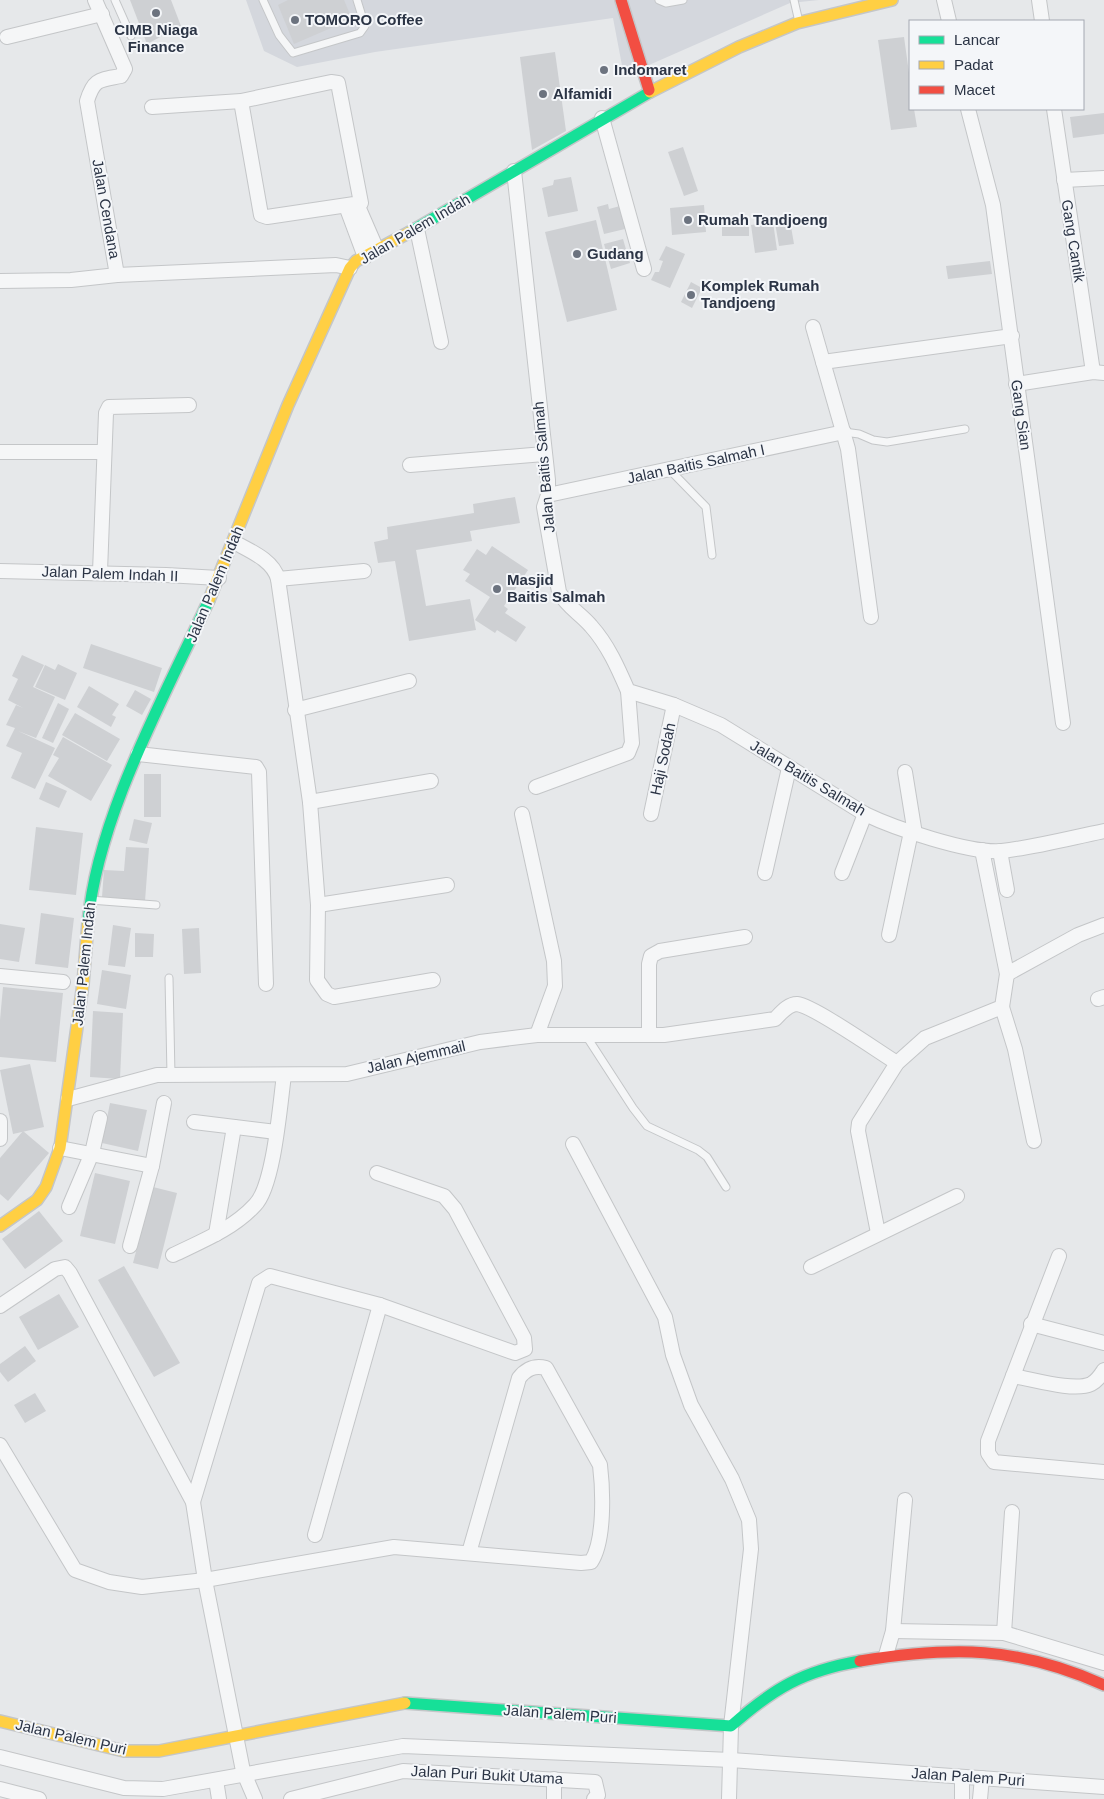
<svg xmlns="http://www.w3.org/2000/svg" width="1104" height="1799" font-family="Arial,sans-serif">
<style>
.built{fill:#d4d7dd}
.building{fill:#ced0d3}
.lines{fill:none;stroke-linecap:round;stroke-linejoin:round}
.lane-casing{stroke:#c4c6c8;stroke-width:9}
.street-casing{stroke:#c4c6c8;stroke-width:16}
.fast-casing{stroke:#c4c6c8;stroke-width:14}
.slow-casing{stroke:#c4c6c8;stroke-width:14}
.jam-casing{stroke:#c4c6c8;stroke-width:14}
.lane{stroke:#f5f6f7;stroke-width:7}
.street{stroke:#f5f6f7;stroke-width:14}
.fast{stroke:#16e098;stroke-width:11}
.slow{stroke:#ffcf43;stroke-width:11}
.jam{stroke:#f24e42;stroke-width:11}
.poi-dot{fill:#6c737f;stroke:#f4f6f9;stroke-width:2}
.labels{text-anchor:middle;stroke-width:4;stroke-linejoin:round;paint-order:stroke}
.poi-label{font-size:15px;font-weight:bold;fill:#2b3445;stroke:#f4f6f9;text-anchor:start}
.street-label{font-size:15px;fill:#2b3445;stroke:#f4f6f9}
</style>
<rect width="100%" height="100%" fill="#e6e8ea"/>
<!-- built -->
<polygon class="built" points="246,0 819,0 790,3 624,76 613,18 375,52 297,67 264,51"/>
<!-- building -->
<g class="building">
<polygon points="130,0 171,0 181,26 147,44"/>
<polygon points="288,0 344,0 352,19 294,44 278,5"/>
<polygon points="904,37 910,80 910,109 914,109 917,127 891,130 878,40"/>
<polygon points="555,52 566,131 532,150 520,57"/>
<polygon points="1104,113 1104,134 1073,138 1070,117"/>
<polygon points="683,147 698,191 684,196 668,152"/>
<polygon points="571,177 578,211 548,217 542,188 553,185 554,180"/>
<polygon points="608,204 609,209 620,206 625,229 604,234 597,207"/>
<polygon points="704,205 706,232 672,235 670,208"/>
<polygon points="789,215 794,244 779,246 774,217"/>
<rect x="722" y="217" width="27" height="19"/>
<polygon points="596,220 617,310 567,322 545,232"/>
<polygon points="773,222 777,250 755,253 751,225"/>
<polygon points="623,239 630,263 611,269 604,244"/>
<polygon points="666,246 685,254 670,288 651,280 655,272 659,272 663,261 659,260"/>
<polygon points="990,261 992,274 948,279 946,266"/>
<polygon points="691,282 702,288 692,308 681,302"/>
<polygon points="515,497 520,523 470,531 472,541 416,550 426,606 470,599 476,630 409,641 395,561 378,563 374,542 388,539 387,527 474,513 473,504"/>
<polygon points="492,546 528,570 504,606 508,609 505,613 526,627 516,642 497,630 495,633 475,620 490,597 465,581 470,574 463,570 477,549 486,555"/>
<polygon points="91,644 162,668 154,692 83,668"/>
<polygon points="22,655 44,665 33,687 55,697 36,738 18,731 55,748 35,789 11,778 22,753 6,746 15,728 6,725 16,705 23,708 8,700 18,679 12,676"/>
<polygon points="58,664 77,673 65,700 35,687 45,665 55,670"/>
<polygon points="89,686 119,704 112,715 116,717 111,727 77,707"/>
<polygon points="135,690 151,699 142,715 126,706"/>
<polygon points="58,703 69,709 53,743 42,738"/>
<polygon points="75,713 120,739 107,761 62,735"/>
<polygon points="63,737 112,765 91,801 48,776 59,758 53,755"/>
<rect x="144" y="774" width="17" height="43"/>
<polygon points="46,782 67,791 59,808 39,799"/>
<polygon points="134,819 152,823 147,844 129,840"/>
<polygon points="36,827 83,833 76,895 29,890"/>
<polygon points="126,847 149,848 145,901 102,897 104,870 124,871"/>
<polygon points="41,913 74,918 68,968 35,964"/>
<polygon points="0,924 25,928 19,962 0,959"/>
<polygon points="113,925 131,928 125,967 108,965"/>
<polygon points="199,928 201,973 184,974 182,929"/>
<polygon points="135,933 154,934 153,957 135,957"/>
<polygon points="102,970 131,975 126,1009 97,1004"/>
<polygon points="3,987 63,993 56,1062 0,1057 0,1020"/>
<polygon points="93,1011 123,1013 120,1079 90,1077"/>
<polygon points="30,1064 44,1127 13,1134 0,1070"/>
<polygon points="110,1103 147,1110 138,1151 102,1143"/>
<polygon points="23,1131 49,1153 8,1201 0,1194 0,1158"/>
<polygon points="95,1173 130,1181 115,1244 80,1236"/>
<polygon points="153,1187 177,1193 158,1269 133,1263"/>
<polygon points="39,1211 63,1241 25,1269 2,1239"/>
<polygon points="124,1266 180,1363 154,1377 98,1280"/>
<polygon points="59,1294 79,1327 38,1350 19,1317"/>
<polygon points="25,1346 36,1361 8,1382 0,1372 0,1364"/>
<polygon points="35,1393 46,1411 25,1423 14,1405"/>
</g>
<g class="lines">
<defs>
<g id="lane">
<polyline points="115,0 131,36"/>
<polyline points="263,0 279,35 293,53 360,33 365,26 357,0"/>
<polyline points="659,0 666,3 683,0"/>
<polyline points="794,0 799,22"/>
<polyline points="844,432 859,434 873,440 887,442 965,429"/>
<polyline points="670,470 706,507 712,555"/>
<polyline points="90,900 156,905"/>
<polyline points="169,978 171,1075"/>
<polyline points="585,1034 633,1108 647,1126 698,1150 707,1157 726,1187"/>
</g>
<g id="street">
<path d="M95 0 125 69 121 76C100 80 94 78 87 101L117 275"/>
<polyline points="944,0 949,21"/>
<polyline points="1039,0 1042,21"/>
<polyline points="7,37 102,14"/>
<polyline points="152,107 241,101 261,215 267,217 361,203 338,83 331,82 241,101"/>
<polyline points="968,109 993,205 1063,723"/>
<polyline points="1054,109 1093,372"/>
<polyline points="602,118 644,269"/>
<path d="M514 171 548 480V495L544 507 559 592C567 607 580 613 591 626 608 645 618 668 628 691L674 705 721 725 865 814C894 828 970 854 1002 851 1036 847 1070 838 1104 831"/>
<polyline points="1064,180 1104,178"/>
<polyline points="357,204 377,250"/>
<polyline points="346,206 365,257"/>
<polyline points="417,229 441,342"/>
<polyline points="0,281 71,280 117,275 336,265 350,268"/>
<polyline points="813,327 848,449 871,617"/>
<polyline points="823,362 1012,336"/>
<polyline points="1016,384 1093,372 1104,373"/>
<polyline points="0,452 104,452"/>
<polyline points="410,465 544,454"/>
<polyline points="548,495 844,432"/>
<path d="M234 542C250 551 273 560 278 579L310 802 318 905 317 980 327 994 334 997 433 980"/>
<polyline points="0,571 166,575 219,578"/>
<polyline points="100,572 106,413 109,407 189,405"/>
<polyline points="278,579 364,571"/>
<polyline points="295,710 409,681"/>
<polyline points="138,754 256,767 259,772 266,984"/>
<polyline points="905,772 915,834"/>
<polyline points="536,787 628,753 632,743 628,691"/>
<polyline points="310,802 431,781"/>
<polyline points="522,814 554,961 555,986 537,1035"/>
<polyline points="651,814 674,705"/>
<polyline points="1000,851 1007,890"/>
<polyline points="765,873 789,768"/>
<polyline points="842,873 865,814"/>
<polyline points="318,905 447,885"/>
<polyline points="889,935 911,832"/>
<polyline points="1007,974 1078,935 1104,925"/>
<polyline points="0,976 63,982"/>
<polyline points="1098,999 1104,997"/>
<polyline points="1002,1007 1015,1049 1034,1141"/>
<polyline points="649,1035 649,964 651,956 660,951 745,937"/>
<path d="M68 1099 157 1075 347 1074 480 1042 537 1035H664L775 1019C781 1013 788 1004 797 1004 814 1006 879 1052 897 1063"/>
<polyline points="0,1121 0,1139"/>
<polyline points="194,1122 276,1132"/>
<polyline points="573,1144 665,1317 673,1355 691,1405 732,1479 749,1520 751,1549 731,1726 729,1799"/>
<polyline points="60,1148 152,1166 164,1103"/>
<polyline points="69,1207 92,1153 100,1118"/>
<polyline points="878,1233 858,1131 859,1123 897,1063 925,1038 1002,1007 1007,974 982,850"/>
<polyline points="216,1234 234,1127"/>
<polyline points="130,1246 152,1166"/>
<path d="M173 1255C202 1241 233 1229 255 1205 274 1186 280 1104 284 1075"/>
<polyline points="1059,1256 988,1441 988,1453 994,1462 1104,1472"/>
<polyline points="811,1267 957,1196"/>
<polyline points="0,1306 55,1269 65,1267 70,1273 193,1502 205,1580 243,1771 255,1799"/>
<polyline points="1031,1324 1104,1343"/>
<path d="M1013 1376C1032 1379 1074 1392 1091 1384 1097 1381 1100 1376 1104 1370"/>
<path d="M0 1445 75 1570 109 1582 142 1587 205 1580 394 1547 581 1563 591 1562C605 1541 603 1490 600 1465L546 1368C534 1365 526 1369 519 1378L469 1553"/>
<polyline points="193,1502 259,1283 270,1276 380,1305 515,1353 525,1349 524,1338 455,1209 444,1196 377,1173"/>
<polyline points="315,1535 380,1305"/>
<polyline points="893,1631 1004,1633 1104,1663"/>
<polyline points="1004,1633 1012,1512"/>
<polyline points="886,1655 893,1631 905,1500"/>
<polyline points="0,1757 124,1788 163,1789 403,1746 731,1760 1104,1787"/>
<polyline points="554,1779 554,1799"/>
<polyline points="216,1780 219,1799"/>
<polyline points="0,1789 39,1799"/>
<polyline points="291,1799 403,1771 595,1782 598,1795 594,1799"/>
<polyline points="962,1799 962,1777"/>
<polyline points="980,1799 982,1778"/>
</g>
<g id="fast">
<polyline points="410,232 650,92"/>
<path d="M88 923C97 817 165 696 209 600"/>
<path d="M405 1703 731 1726C774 1688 803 1671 860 1661"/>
</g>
<g id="slow">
<polyline points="650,92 739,47 797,23 892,0"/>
<polyline points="209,600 288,405 350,268 356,261 410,232"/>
<polyline points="0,1226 37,1200 46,1187 60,1148 83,984 88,923"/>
<polyline points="0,1721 124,1751 159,1751 405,1703"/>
</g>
<g id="jam">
<polyline points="621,0 649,90"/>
<path d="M860 1661C953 1646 1017 1646 1104 1685"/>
</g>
</defs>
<!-- lane casing -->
<use href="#lane" class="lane-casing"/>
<!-- street casing -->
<use href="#street" class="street-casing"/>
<!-- fast casing -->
<use href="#fast" class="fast-casing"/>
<!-- slow casing -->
<use href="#slow" class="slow-casing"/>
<!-- jam casing -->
<use href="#jam" class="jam-casing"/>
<!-- lane -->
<use href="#lane" class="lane"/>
<!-- street -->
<use href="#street" class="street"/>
<!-- fast -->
<use href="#fast" class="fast"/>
<!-- slow -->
<use href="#slow" class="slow"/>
<!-- jam -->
<use href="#jam" class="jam"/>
</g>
<!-- markers -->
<g class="poi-dot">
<circle cx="156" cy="13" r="5"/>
<circle cx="295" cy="20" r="5"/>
<circle cx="604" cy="70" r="5"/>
<circle cx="543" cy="94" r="5"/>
<circle cx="688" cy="220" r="5"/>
<circle cx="577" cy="254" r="5"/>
<circle cx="691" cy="295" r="5"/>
<circle cx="497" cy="589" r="5"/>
</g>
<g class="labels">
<!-- poi labels -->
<g class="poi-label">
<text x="305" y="25">TOMORO Coffee</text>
<text x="156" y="35" text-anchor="middle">CIMB Niaga<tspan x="156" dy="17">Finance</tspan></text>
<text x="614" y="75">Indomaret</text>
<text x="553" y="99">Alfamidi</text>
<text x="698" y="225">Rumah Tandjoeng</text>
<text x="587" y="259">Gudang</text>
<text x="701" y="291">Komplek Rumah<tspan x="701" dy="17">Tandjoeng</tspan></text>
<text x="507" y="585">Masjid<tspan x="507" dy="17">Baitis Salmah</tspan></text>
</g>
<!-- street labels -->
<g class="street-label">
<text transform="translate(106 209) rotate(80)" y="5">Jalan Cendana</text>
<text transform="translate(415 229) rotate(-30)" y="5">Jalan Palem Indah</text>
<text transform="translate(1073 241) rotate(81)" y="5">Gang Cantik</text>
<text transform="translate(1021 415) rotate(82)" y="5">Gang Sian</text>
<text transform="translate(696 464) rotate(-12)" y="5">Jalan Baitis Salmah I</text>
<text transform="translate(544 467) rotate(-95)" y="5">Jalan Baitis Salmah</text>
<text transform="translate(110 574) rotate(2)" y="5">Jalan Palem Indah II</text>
<text transform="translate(215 584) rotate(-67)" y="5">Jalan Palem Indah</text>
<text transform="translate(663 759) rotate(-78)" y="5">Haji Sodah</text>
<text transform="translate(808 778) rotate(31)" y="5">Jalan Baitis Salmah</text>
<text transform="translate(84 964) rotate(-84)" y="5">Jalan Palem Indah</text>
<text transform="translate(416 1057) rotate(-13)" y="5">Jalan Ajemmail</text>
<text transform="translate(560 1714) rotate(4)" y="5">Jalan Palem Puri</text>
<text transform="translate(71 1737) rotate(13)" y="5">Jalan Palem Puri</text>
<text transform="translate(487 1775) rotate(3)" y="5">Jalan Puri Bukit Utama</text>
<text transform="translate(968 1777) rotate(4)" y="5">Jalan Palem Puri</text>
</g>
</g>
<!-- legend -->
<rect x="909" y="20" width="175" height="90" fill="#f4f6f9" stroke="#a4a8b1"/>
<rect x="919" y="36" width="25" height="8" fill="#16e098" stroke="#a4a8b1"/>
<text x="954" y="45" font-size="15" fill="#2b3445">Lancar</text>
<rect x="919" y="61" width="25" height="8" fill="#ffcf43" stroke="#a4a8b1"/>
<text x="954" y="70" font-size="15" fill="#2b3445">Padat</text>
<rect x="919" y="86" width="25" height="8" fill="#f24e42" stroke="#a4a8b1"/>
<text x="954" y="95" font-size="15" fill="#2b3445">Macet</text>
</svg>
